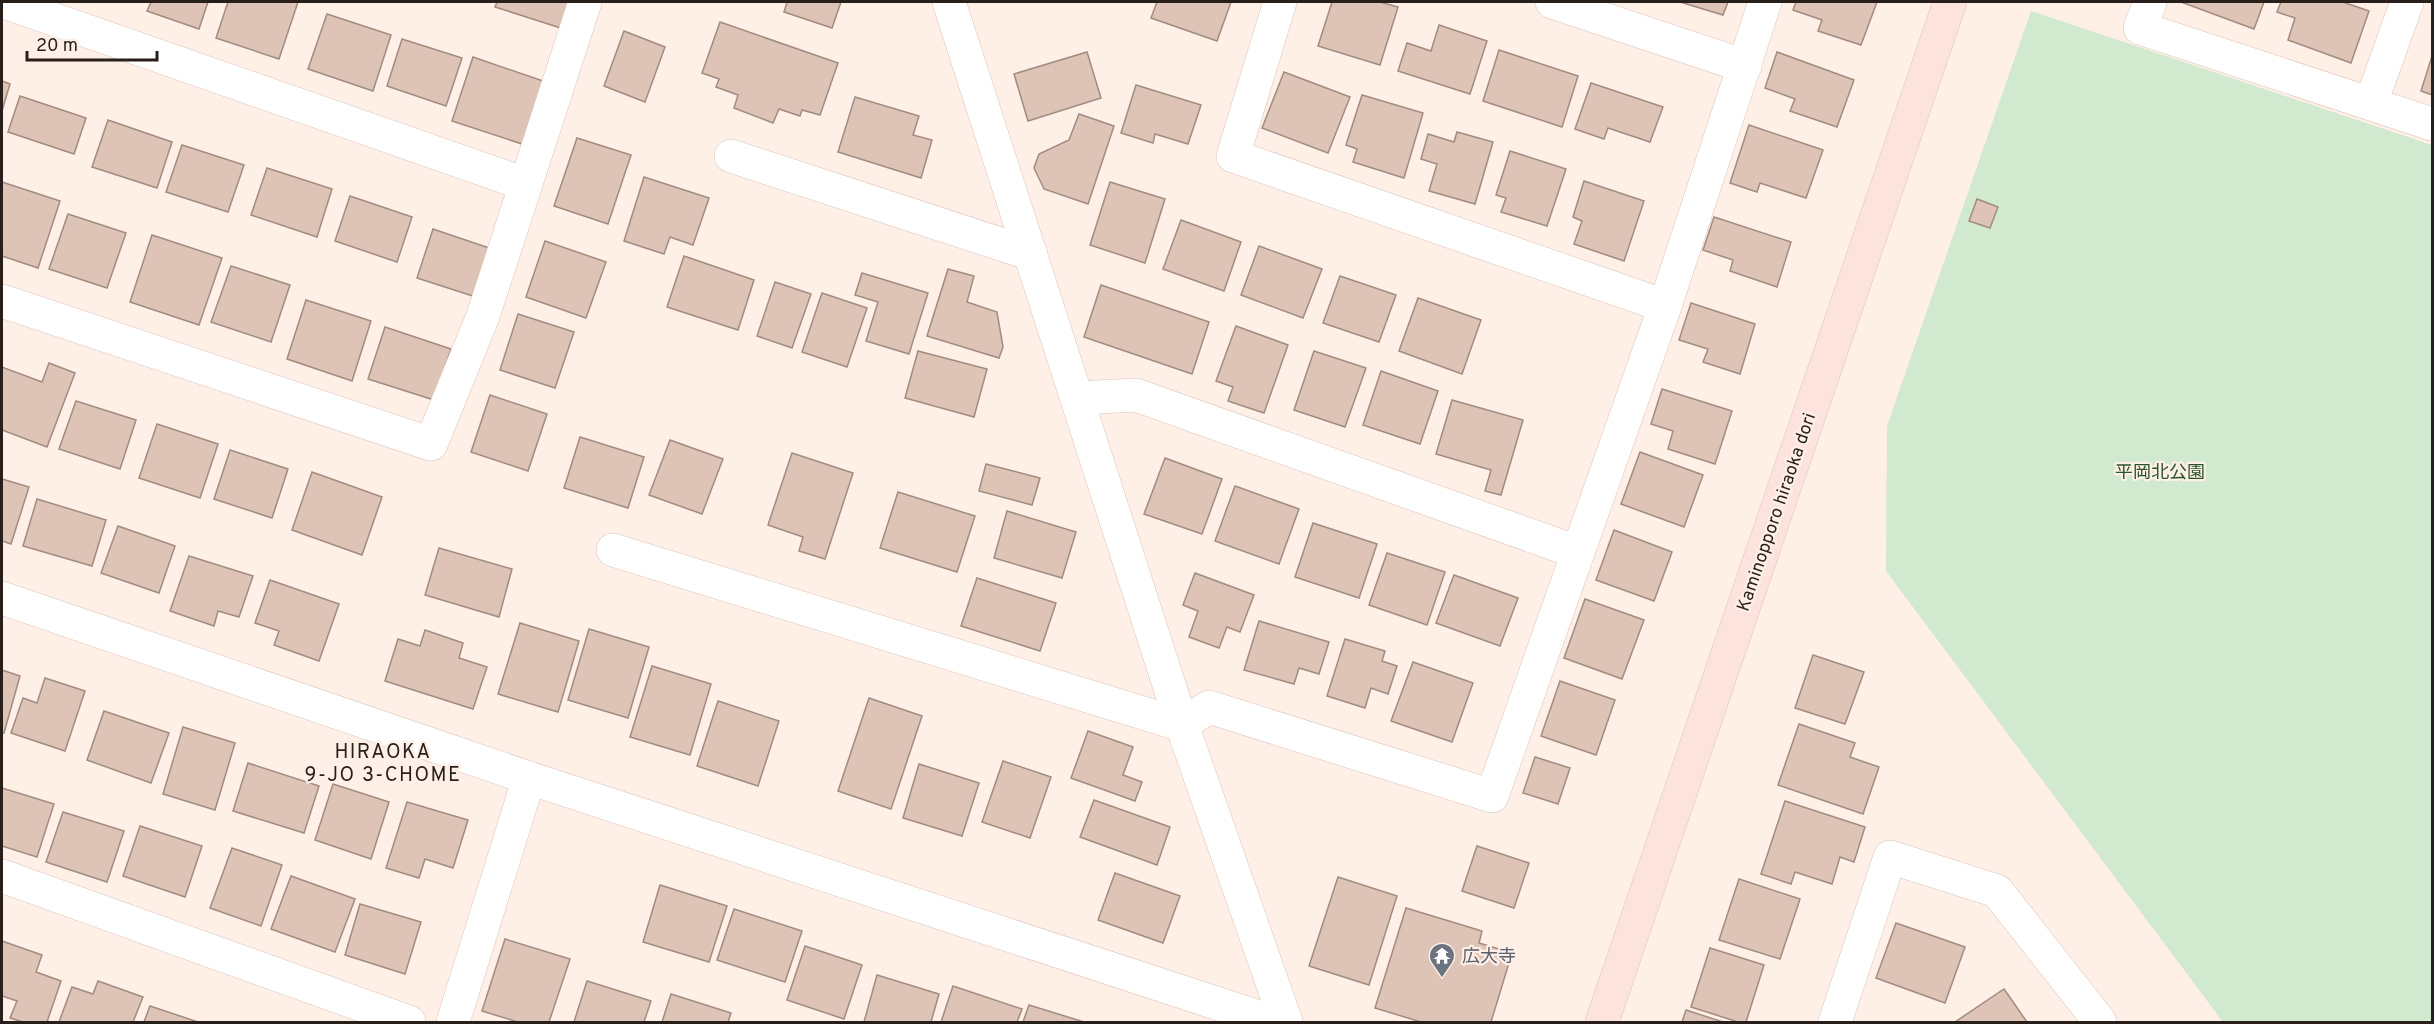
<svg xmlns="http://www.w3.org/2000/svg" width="2434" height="1024" font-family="Overpass,'Noto Sans JP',sans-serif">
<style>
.green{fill:#d0e9cf}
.building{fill:#ddc4b7;stroke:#a28b7f;stroke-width:1.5}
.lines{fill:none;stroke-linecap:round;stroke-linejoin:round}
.street-casing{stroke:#dcc4b7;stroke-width:34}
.secondary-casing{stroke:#dcc4b7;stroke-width:34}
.street{stroke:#fff;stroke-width:33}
.secondary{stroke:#fde3de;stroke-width:33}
.labels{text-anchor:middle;stroke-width:4.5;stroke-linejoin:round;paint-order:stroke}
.park-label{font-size:18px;fill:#295429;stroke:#feefe7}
.street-label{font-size:18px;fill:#281f1a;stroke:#feefe7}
.worship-label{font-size:18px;fill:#5b616d;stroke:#feefe7;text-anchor:start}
.neighbourhood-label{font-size:20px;letter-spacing:1.5px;fill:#281f1a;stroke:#feefe7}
</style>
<rect width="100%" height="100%" fill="#feefe7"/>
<!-- green -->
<polygon class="green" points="2031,11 2432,145 2432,1022 2223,1022 1886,571 1887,426"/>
<!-- building -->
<g class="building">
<polygon points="151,2 208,2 199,29 147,11"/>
<polygon points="228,2 298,2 279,59 216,38"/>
<polygon points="497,2 577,2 567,30 495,7"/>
<polygon points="787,2 841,2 832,28 784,12"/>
<polygon points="1157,2 1231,2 1217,41 1151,18"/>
<polygon points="1332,2 1380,2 1398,7 1380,65 1318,46"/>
<polygon points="1680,2 1728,2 1723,15"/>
<polygon points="1796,2 1877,2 1861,45 1818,31 1822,20 1793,10"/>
<polygon points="2181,2 2264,2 2254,29"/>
<polygon points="2281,2 2343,2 2369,11 2351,63 2288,40 2295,18 2277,12"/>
<polygon points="327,14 391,35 373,91 308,69"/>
<polygon points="720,22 838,63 820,115 802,110 800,116 779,109 773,123 734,108 738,95 716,87 719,79 702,73"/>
<polygon points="1439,25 1487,41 1470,94 1398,71 1407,43 1431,51"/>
<polygon points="624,31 665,47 645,102 604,86"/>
<polygon points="402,39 462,58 446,106 387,86"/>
<polygon points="1499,50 1578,76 1562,127 1483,101"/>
<polygon points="1087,52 1101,98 1028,121 1014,74"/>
<polygon points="1777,52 1854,80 1837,127 1790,111 1795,99 1765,88"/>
<polygon points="2432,56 2432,95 2421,91"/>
<polygon points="473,57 543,81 522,144 452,121"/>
<polygon points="1284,72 1350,97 1328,153 1262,128"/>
<polygon points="2,81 10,84 2,111"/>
<polygon points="1591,83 1663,107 1650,142 1608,128 1604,139 1575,129"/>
<polygon points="1136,85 1201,105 1188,144 1155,134 1153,143 1121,133"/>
<polygon points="1362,95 1423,113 1404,178 1353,162 1357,149 1346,145"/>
<polygon points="20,96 86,118 74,154 8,132"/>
<polygon points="855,97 919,116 913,135 932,140 921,178 838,152"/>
<polygon points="1079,114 1114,126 1088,204 1044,189 1034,168 1039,154 1069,140"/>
<polygon points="108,120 172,142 157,188 92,167"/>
<polygon points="1749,125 1823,150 1806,198 1760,183 1757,192 1730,183"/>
<polygon points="1457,132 1493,142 1475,204 1429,191 1437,164 1421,159 1428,134 1454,142"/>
<polygon points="577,138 631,155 608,224 554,206"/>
<polygon points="182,145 244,165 228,212 166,192"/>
<polygon points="1510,151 1566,169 1547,226 1501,212 1506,198 1496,195"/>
<polygon points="267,168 332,189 317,237 251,215"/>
<polygon points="644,177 709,198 693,245 670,237 664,254 624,241"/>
<polygon points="1584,181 1644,201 1624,261 1574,244 1582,221 1573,217"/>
<polygon points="2,182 60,201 38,268 2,256"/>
<polygon points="1110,182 1165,199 1145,263 1090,245"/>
<polygon points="350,196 412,217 397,262 335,241"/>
<polygon points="1977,199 1998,207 1990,228 1969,221"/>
<polygon points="68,214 126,233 107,288 49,269"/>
<polygon points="1714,217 1791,242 1777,287 1730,271 1733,260 1703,250"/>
<polygon points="1181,220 1241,242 1224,291 1163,269"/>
<polygon points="433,229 498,251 482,299 417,278"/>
<polygon points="152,235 222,258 199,325 130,302"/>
<polygon points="545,241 606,262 586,318 526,297"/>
<polygon points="1259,246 1322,269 1303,318 1241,295"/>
<polygon points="684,256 754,280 738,330 667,307"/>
<polygon points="231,266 290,285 271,342 211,322"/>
<polygon points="948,269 974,276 967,302 997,312 1003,347 999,358 927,336"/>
<polygon points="862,273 928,293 909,354 866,341 878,302 855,295"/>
<polygon points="1340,276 1396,295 1379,342 1323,323"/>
<polygon points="775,282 811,294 792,348 757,336"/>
<polygon points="1101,285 1209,322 1192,374 1084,337"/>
<polygon points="822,293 867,308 847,367 802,352"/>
<polygon points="1418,298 1481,320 1462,374 1399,351"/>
<polygon points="306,300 371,321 352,381 287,359"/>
<polygon points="1691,303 1755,324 1740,374 1703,362 1708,349 1679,340"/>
<polygon points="518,314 574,332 555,388 500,370"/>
<polygon points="1236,326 1288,345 1264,413 1228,401 1233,387 1216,381"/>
<polygon points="385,327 451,349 434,400 368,379"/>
<polygon points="918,351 987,369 974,417 905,398"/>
<polygon points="1314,351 1366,368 1345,427 1294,410"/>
<polygon points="49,363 75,373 47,447 2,430 2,367 42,382"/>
<polygon points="1381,371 1438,391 1420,444 1363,425"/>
<polygon points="1662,389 1732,411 1715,464 1668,449 1673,431 1651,424"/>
<polygon points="490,395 547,414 528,471 471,452"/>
<polygon points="1452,400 1523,420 1501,495 1485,491 1491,470 1436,454"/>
<polygon points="76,401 136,420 120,469 59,449"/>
<polygon points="157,424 218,444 200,498 139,478"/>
<polygon points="580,437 644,457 628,508 564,488"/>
<polygon points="670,440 723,459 702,514 649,495"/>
<polygon points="230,450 288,469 272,518 214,499"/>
<polygon points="1640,452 1703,475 1684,527 1621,504"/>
<polygon points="792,453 853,473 825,559 799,551 803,537 768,525"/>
<polygon points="1165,458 1222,479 1202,534 1144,514"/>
<polygon points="986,464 1040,478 1032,505 979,491"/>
<polygon points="312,472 382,497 362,555 292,530"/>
<polygon points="2,479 29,487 11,544 2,541"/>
<polygon points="1235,486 1299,509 1279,564 1215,541"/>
<polygon points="898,492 975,516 957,572 880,548"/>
<polygon points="37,499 106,520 92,566 23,546"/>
<polygon points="1007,511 1076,532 1062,578 994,558"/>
<polygon points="1313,523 1377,544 1359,598 1295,577"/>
<polygon points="118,526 175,546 159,593 101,573"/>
<polygon points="1614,530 1672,552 1654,601 1596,580"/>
<polygon points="439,548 512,569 499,617 425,595"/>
<polygon points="1387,553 1445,572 1427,625 1369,605"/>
<polygon points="189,556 253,576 239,617 218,611 214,626 170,611"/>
<polygon points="1195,573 1254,595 1240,632 1227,627 1219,648 1189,637 1198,611 1183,605"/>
<polygon points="1454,575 1518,598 1500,646 1436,623"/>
<polygon points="977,578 1056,603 1040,651 961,626"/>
<polygon points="270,580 339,604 319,661 274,645 279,631 255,623"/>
<polygon points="1585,599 1644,620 1622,679 1564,658"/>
<polygon points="1259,621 1329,642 1319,674 1299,668 1294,684 1244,670"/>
<polygon points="520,623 579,641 558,712 498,694"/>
<polygon points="589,629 649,647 628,718 568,700"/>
<polygon points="425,630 463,643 459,658 487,667 473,709 385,681 398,639 420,646"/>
<polygon points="1345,639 1385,651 1382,661 1397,666 1388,694 1371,688 1365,708 1327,696"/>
<polygon points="1813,655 1864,672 1845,724 1795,708"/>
<polygon points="1413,662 1473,683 1452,742 1391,721"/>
<polygon points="652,666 711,684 690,755 630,737"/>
<polygon points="2,670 20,676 4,733 2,733"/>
<polygon points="45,678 85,691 65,751 11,733 23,698 37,703"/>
<polygon points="1560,681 1615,700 1596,755 1541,736"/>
<polygon points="869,698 922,716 891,809 838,791"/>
<polygon points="718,701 779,721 758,786 697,766"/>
<polygon points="104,711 169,733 151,783 87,760"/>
<polygon points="1799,724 1855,743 1850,757 1879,767 1863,814 1778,785"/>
<polygon points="183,727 235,743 215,810 163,794"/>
<polygon points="1088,731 1133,747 1123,775 1142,782 1135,801 1071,778"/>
<polygon points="1535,757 1570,768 1558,804 1523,793"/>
<polygon points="1003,761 1051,777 1030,838 982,822"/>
<polygon points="248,763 319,786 304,833 233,811"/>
<polygon points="919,764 979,783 962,836 903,818"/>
<polygon points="333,784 389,802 371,859 315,840"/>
<polygon points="2,788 54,804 37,857 2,846"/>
<polygon points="1094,800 1170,827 1157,865 1080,837"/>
<polygon points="1785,801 1865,827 1854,862 1840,857 1832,884 1795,872 1791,884 1761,874"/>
<polygon points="407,802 468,820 453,868 425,859 419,878 386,868"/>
<polygon points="63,812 124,831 107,882 46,862"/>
<polygon points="140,826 202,846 185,897 123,876"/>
<polygon points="1477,846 1529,863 1514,908 1462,891"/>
<polygon points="232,848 282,865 261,926 210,908"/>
<polygon points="1115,873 1180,896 1163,943 1098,920"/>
<polygon points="291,876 355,899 335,952 271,929"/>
<polygon points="1338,877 1397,896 1369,985 1309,966"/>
<polygon points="1739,879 1800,899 1780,959 1719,940"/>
<polygon points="660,885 727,906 709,962 643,942"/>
<polygon points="360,904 421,922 405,974 345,955"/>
<polygon points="1406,908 1482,931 1479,943 1512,953 1491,1022 1421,1022 1375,1008"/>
<polygon points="734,909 802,931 785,982 717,960"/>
<polygon points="1896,923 1965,947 1945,1003 1876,978"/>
<polygon points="505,939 570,959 549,1022 518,1022 482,1011"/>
<polygon points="2,941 42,955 36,972 61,981 47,1022 23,1022 10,1018 17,1001 2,996"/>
<polygon points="805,946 862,965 844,1019 787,1000"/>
<polygon points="1710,948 1764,965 1746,1022 1738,1022 1691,1007"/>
<polygon points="877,975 939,994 931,1022 864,1022"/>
<polygon points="98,981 143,997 133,1022 59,1022 72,987 93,994"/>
<polygon points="587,981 651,1001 644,1022 574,1022"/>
<polygon points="953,986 1022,1009 1017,1022 941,1022"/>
<polygon points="2004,989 2027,1022 1955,1022"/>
<polygon points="671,994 731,1013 728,1022 662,1022"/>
<polygon points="1029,1005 1084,1022 1023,1022"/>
<polygon points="150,1006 198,1022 144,1022"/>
<polygon points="1686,1010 1723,1022 1682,1022"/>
</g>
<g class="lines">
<defs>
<g id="street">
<polyline points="4,2 525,184"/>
<polyline points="949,2 1182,725 1286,1022"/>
<polyline points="1280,2 1233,156 1665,306"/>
<polyline points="1552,2 1745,66"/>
<polyline points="2150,2 2140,28 2432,124"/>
<polyline points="2371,103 2407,2"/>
<polyline points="731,156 1031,254"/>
<polyline points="2,301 431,444 483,316 585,2"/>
<polyline points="1078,398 1136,395 1577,552"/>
<polyline points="613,550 1182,725 1209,707 1492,796 1665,306 1765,2"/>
<polyline points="2,598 529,778 1274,1022"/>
<polyline points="2,876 409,1022"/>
<polyline points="453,1022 529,778"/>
<polyline points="1835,1022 1890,857 1997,891 2100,1022"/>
</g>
<polyline id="secondary" points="1602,1022 1950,2"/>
</defs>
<!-- street casing -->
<use href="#street" class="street-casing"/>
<!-- secondary casing -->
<use href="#secondary" class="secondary-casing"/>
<!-- street -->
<use href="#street" class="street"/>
<!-- secondary -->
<use href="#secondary" class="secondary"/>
</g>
<!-- icons -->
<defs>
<symbol id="temple-pin" viewBox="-11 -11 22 30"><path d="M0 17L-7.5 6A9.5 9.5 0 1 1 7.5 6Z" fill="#6b7280" stroke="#feefe7"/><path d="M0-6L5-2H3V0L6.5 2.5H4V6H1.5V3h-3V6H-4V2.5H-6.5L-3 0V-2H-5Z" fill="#fff"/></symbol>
</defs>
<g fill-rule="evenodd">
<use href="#temple-pin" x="1427" y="941" width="30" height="40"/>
</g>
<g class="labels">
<!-- park labels -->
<g class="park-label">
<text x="2160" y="478">平岡北公園</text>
</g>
<!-- street labels -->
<g class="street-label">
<text transform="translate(1776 512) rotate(-71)" y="6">Kaminopporo hiraoka dori</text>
</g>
<!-- worship labels -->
<g class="worship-label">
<text x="1462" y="962">広大寺</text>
</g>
<!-- neighbourhood labels -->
<g class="neighbourhood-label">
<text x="383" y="758">HIRAOKA<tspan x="383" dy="23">9-JO 3-CHOME</tspan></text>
</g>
</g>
<!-- border -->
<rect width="2434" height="1024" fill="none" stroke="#281f1a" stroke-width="6"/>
<!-- scale -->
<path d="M27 51v9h130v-9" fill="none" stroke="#281f1a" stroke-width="3"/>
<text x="36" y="51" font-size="18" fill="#281f1a" stroke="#feefe7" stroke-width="4.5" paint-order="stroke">20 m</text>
</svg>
